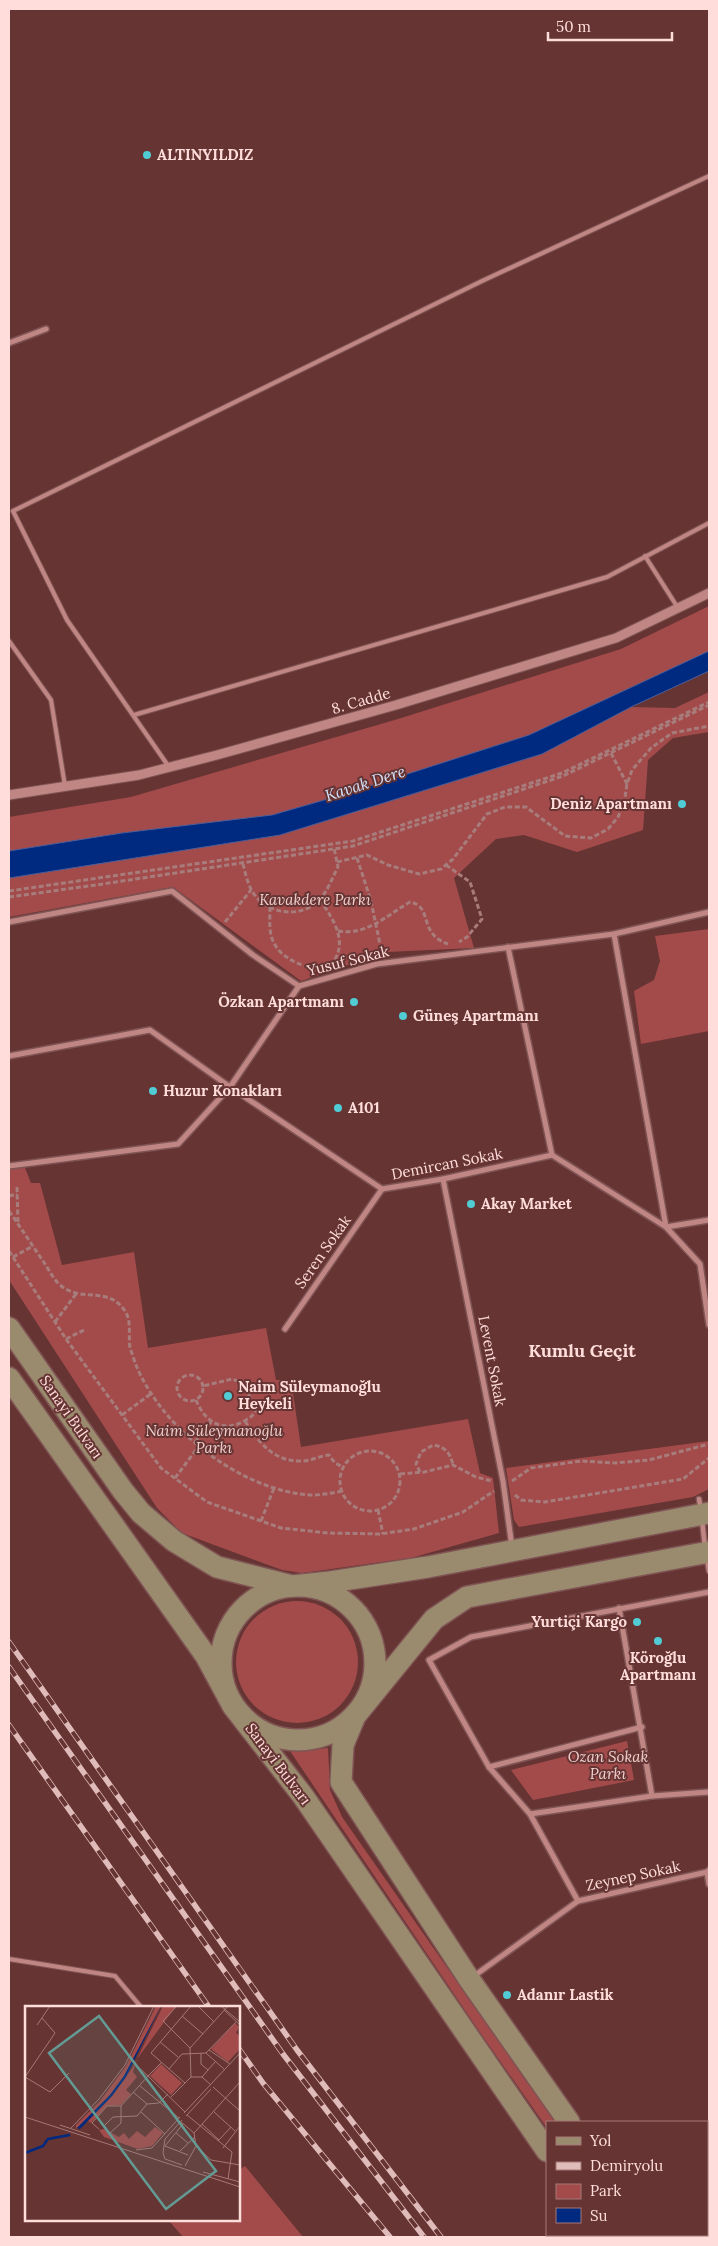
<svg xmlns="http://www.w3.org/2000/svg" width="718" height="2246" font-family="Lora,serif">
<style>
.green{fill:#a34b4b}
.water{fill:#002980;stroke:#4c5f9b}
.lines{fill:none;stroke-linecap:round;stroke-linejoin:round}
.service-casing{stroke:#7f5454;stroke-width:6}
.pedestrian-casing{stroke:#7f5454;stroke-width:7}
.minor-casing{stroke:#7f5454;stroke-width:8}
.tertiary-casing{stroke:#7f5454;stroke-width:11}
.secondary-casing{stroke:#7f5454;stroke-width:24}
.path{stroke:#a77c7b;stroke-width:3;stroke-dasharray:5 2.5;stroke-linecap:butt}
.service{stroke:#c08683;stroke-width:4}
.pedestrian{stroke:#c08683;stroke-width:4.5}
.minor{stroke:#c08683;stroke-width:5}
.tertiary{stroke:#c08683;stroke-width:9}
.secondary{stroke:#9b8b6e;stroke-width:21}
.rail-casing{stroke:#dfbbb9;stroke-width:5.5}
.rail{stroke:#663433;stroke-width:4;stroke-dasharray:11;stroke-linecap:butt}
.poi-dot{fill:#51ccd5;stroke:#663433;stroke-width:2}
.labels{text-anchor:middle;stroke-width:4;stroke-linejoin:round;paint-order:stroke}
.poi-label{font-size:15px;font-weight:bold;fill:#fedddb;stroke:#663433;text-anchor:start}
.street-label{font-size:15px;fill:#fedddb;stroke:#663433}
.park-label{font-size:15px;font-style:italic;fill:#f0d0ce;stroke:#663433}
.water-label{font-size:16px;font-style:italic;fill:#d4e2fb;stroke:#663433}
.quarter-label{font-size:18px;font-weight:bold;fill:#fedddb;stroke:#663433}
.inset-river{fill:none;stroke:#002980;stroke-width:2.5}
.inset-road{fill:none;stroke:#a37876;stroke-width:1}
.view{fill:#639a94;fill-opacity:0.15;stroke:#639a94;stroke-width:2.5}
.inset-edge{fill:none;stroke:#fedddb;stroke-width:2.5}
</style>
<rect width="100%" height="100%" fill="#663433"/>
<!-- green -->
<g class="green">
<polygon points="709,606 709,651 529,735 345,794 272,815 122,833 9,851 9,817 131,797 398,719 621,649"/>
<polygon points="709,692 709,732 673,738 648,760 643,830 577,852 524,835 496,839 454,878 474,948 387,952 301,981 173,887 9,917 9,878 280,835 542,754 631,707 675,708"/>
<polygon points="709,929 709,1031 641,1044 634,991 654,980 660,961 655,936"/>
<polygon points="9,1165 25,1168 31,1183 40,1183 62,1265 134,1252 148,1348 266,1328 276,1380 291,1380 301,1447 468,1419 480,1473 493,1478 499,1533 411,1558 302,1573 282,1570 182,1533 157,1508 9,1280"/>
<polygon points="709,1441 709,1489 693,1497 519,1527 514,1520 506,1468"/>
<circle cx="297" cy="1662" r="61"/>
<polygon points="627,1741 634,1780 533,1800 511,1770"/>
<polygon points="328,1748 330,1790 342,1817 555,2122 547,2122 547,2128 479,2031 290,1751"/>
<polygon points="245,2166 303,2237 183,2237 170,2222 173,2220 239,2220 239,2170"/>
</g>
<!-- water -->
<polygon class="water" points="709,651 709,671 631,707 542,754 280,835 9,878 9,851 122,833 272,815 345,794 529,735"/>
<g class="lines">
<defs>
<g id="service">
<polyline points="645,556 678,608"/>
<polyline points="9,641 51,700 65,786"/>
<polyline points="134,715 607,577 709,523"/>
<polyline points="169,767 67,620 13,511 482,281 709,176"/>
<polyline points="9,1959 115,1976 141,2007"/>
<polyline points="561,2235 563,2237"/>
</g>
<g id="pedestrian">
<polyline points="699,1499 701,1510"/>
<polyline points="702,1520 705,1547"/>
<polyline points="707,1559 709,1571"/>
</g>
<g id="minor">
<polyline points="9,343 46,329"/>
<polyline points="9,922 172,891 253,955 299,986"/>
<polyline points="614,934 666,1227 700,1264 709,1325"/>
<polyline points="508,947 552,1155"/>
<polyline points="9,1056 150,1030 230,1087 382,1189 443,1179 552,1155 666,1227 709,1220"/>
<polyline points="9,1166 178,1144 230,1087 299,986 377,964 614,934 709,912"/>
<polyline points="443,1179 503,1481 512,1547"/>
<polyline points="285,1329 382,1189"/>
<polyline points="619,1608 652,1796"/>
<polyline points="489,1767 642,1727"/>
<polyline points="530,1814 652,1796 709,1792"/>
<polyline points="709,1870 707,1872 709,1884"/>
<polyline points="578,1901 530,1814 489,1767 429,1660 471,1637 709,1592"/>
<polyline points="474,1976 578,1901 707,1872"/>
<polyline points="707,2159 709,2157"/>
</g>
<polyline id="tertiary" points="9,795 139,775 217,755 396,705 616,638 709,593"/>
<g id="secondary">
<polyline points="9,1328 123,1491 141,1513 174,1541 217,1567 292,1586 330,1582 428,1567 709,1513"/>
<polyline points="9,1378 206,1656 233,1706 303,1796 547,2151"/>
<circle cx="298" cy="1663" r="77"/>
<polyline points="569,2122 469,1979 341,1782 343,1745 355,1716 434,1619 467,1597 709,1552"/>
<polyline points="604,2235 606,2237"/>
<polyline points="647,2235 649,2237"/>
</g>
</defs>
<!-- service casing -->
<use href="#service" class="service-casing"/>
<!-- pedestrian casing -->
<use href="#pedestrian" class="pedestrian-casing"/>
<!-- minor casing -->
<use href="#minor" class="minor-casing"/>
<!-- tertiary casing -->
<use href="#tertiary" class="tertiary-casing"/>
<!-- secondary casing -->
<use href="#secondary" class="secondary-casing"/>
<!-- path -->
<g class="path">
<polyline points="611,753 627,784"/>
<polyline points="357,858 371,901 382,954"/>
<polyline points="337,862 367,855 388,865 419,874 441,869 453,859 487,814 505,807 526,807 565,836 591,838 608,829 618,817 624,804 627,784 632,770 651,748 672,733 709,726"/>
<path d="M243 864C246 876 249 890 258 899 274 915 302 917 318 901 327 893 332 878 338 867L334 848"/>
<polyline points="446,865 470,882 482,919 467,937 459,942"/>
<polyline points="9,891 353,841 562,773 709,702"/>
<polyline points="9,897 103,884 353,846 563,776 709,705"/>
<path d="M320 900C334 920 350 944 330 966"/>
<path d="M270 907C270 916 269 926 271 935 276 957 301 967 321 969"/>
<polyline points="225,922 251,890"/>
<path d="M338 931C367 936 387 915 410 902 434 907 417 933 448 944"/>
<polyline points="17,1187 18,1223"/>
<polyline points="9,1196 17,1194"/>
<path d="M9 1211C21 1228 32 1245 43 1261 48 1268 52 1277 58 1283 80 1305 107 1284 125 1311 132 1322 128 1335 130 1348 132 1353 134 1360 136 1365 162 1429 242 1492 312 1495 322 1495 332 1493 342 1491"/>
<polyline points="9,1251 66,1339 161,1468 207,1502 281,1528 328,1533 380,1534 414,1529 463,1512 494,1491"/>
<polyline points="13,1257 33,1246"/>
<polyline points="55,1322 76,1294"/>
<polyline points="66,1339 86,1329"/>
<circle cx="190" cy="1388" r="13"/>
<path d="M196 1400C205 1422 223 1434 246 1420 251 1417 254 1415 256 1410L243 1383 232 1379 203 1386"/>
<polyline points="122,1415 152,1393"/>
<path d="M245 1421C259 1443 274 1462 302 1461 311 1461 320 1456 329 1455L335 1463 343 1467"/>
<polyline points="195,1442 211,1422"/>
<circle cx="370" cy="1481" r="30"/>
<path d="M420 1472 416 1464 421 1452 433 1445C445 1447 450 1452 453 1465"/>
<polyline points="400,1474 424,1472 453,1465 476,1477 492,1481"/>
<polyline points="175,1478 199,1446"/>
<polyline points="512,1481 531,1468 581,1461 615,1463 649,1460 709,1444"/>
<polyline points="515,1495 521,1500 545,1502 683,1479 709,1458"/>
<polyline points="378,1510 383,1534"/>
<polyline points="261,1521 274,1488"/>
</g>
<!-- service -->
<use href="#service" class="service"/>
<!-- pedestrian -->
<use href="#pedestrian" class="pedestrian"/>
<!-- minor -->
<use href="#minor" class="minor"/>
<!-- tertiary -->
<use href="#tertiary" class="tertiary"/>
<!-- secondary -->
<use href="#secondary" class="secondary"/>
<defs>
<g id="rail">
<polyline points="9,1642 297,2050 441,2237"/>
<polyline points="9,1667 283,2054 424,2237"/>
<polyline points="9,1725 209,2007"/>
<polyline points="239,2049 263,2083 390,2237"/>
</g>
</defs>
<!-- rail casing -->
<use href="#rail" class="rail-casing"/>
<!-- rail -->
<use href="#rail" class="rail"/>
</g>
<!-- markers -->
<g class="poi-dot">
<circle cx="147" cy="155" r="5"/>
<circle cx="682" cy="804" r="5"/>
<circle cx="354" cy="1002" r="5"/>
<circle cx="403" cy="1016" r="5"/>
<circle cx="153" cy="1091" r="5"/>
<circle cx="338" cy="1108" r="5"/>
<circle cx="471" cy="1204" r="5"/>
<circle cx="228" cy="1396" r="5"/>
<circle cx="637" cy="1622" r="5"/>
<circle cx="658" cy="1641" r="5"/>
<circle cx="507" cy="1995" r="5"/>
</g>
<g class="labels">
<!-- poi labels -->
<g class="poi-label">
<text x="157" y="160">ALTINYILDIZ</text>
<text x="672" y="809" text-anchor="end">Deniz Apartmanı</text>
<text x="344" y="1007" text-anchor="end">Özkan Apartmanı</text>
<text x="413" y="1021">Güneş Apartmanı</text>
<text x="163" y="1096">Huzur Konakları</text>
<text x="348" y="1113">A101</text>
<text x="481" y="1209">Akay Market</text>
<text x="238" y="1392">Naim Süleymanoğlu<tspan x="238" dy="17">Heykeli</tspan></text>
<text x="627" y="1627" text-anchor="end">Yurtiçi Kargo</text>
<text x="658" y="1663" text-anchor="middle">Köroğlu<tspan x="658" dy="17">Apartmanı</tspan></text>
<text x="517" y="2000">Adanır Lastik</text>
</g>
<!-- street labels -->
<g class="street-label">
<text transform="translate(361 701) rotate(-16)" y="5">8. Cadde</text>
<text transform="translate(348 961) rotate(-14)" y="5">Yusuf Sokak</text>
<text transform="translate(447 1164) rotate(-11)" y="5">Demircan Sokak</text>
<text transform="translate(323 1252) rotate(-55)" y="5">Seren Sokak</text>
<text transform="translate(492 1361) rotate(79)" y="5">Levent Sokak</text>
<text transform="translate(71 1417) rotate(55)" y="5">Sanayi Bulvarı</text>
<text transform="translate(278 1764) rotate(53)" y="5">Sanayi Bulvarı</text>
<text transform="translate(633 1876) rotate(-12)" y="5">Zeynep Sokak</text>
</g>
<!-- park labels -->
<g class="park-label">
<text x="315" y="905">Kavakdere Parkı</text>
<text x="214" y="1436">Naim Süleymanoğlu<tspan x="214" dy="17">Parkı</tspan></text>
<text x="608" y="1762">Ozan Sokak<tspan x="608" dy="17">Parkı</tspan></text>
</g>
<!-- water labels -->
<g class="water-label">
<text transform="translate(365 783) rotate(-18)" y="6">Kavak Dere</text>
</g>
<!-- quarter labels -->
<g class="quarter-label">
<text x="582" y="1357">Kumlu Geçit</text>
</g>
</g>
<!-- overview -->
<g transform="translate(25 2006)">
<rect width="215" height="215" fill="#663433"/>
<path d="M131 0H136L99 70 85 89 51 123V119L75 95 101 60ZM138 0H151L112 53 108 66 112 71 101 84 106 88 96 99 82 100 66 117 63 115 87 90 108 61ZM210 17 214 21 211 27 215 30V43L203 56 186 43ZM136 58 157 77 146 89 125 70ZM130 121 138 127 127 140 113 143 79 131 74 124 79 123 94 131 99 127 104 133 112 125 120 131Z" fill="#a34b4b"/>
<path d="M136 0 101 71 87 90 55 123 52 122 85 89 99 70Z" fill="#002980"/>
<path class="inset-river" d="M0 147 18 140 23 133 45 129"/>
<path class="inset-road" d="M152 0 138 15 165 42M173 0 189 16M196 0 215 16M199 4 215 19M157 10 178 28M12 19 25 0M135 36 153 51M184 44 205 58M176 47V58L183 64M181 47 200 64M136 57 123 70 160 106M144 63 157 48 181 47 211 16M0 71 30 27 17 12M0 71 25 86 44 67M166 71H177L186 79M177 71 190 56M160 77 126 47 166 0M115 80 154 112M188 81 215 105M108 86 122 98M146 91 166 71 165 42 203 0M188 105 210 125M116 106 140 128M159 107 215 47M162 109 207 146 203 173M161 110 186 83M0 111 215 181M157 114 140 133 138 147 140 153 157 159M156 116 169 127 171 140 186 154 215 159M158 118 140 140 163 149M177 118 194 134M35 119 65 129M78 121 88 111 112 110 122 98 134 97 143 88M46 122 74 93 100 59 129 0M74 123 67 117 82 100H96M85 127 96 117V100L123 70 110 58M151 127 163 137M169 127 215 76M193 135 206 121M198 142 215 120M111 144 127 142 155 111M155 145 170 131M160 160 171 140M178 166 215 176"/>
<path class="view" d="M74 10 191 165 141 203 24 47Z"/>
<rect width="215" height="215" class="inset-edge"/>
</g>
<!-- border -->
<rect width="718" height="2246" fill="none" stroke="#fedddb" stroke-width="20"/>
<!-- legend -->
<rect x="546" y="2121" width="162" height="115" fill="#663433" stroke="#a37876"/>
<rect x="556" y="2137" width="25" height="8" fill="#9b8b6e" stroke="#a37876"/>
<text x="590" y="2146" font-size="15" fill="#fedddb">Yol</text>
<rect x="556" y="2162" width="25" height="8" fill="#dfbbb9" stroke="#a37876"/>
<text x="590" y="2171" font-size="15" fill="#fedddb">Demiryolu</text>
<rect x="556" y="2184" width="25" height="15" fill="#a34b4b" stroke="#a37876"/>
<text x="590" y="2196" font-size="15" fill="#fedddb">Park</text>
<rect x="556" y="2208" width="25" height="15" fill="#002980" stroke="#a37876"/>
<text x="590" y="2221" font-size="15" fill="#fedddb">Su</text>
<!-- scale -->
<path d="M548 32v8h124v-8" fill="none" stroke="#fedddb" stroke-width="2.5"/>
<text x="556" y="32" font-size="15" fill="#fedddb" stroke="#663433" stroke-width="4" paint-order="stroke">50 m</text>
</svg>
